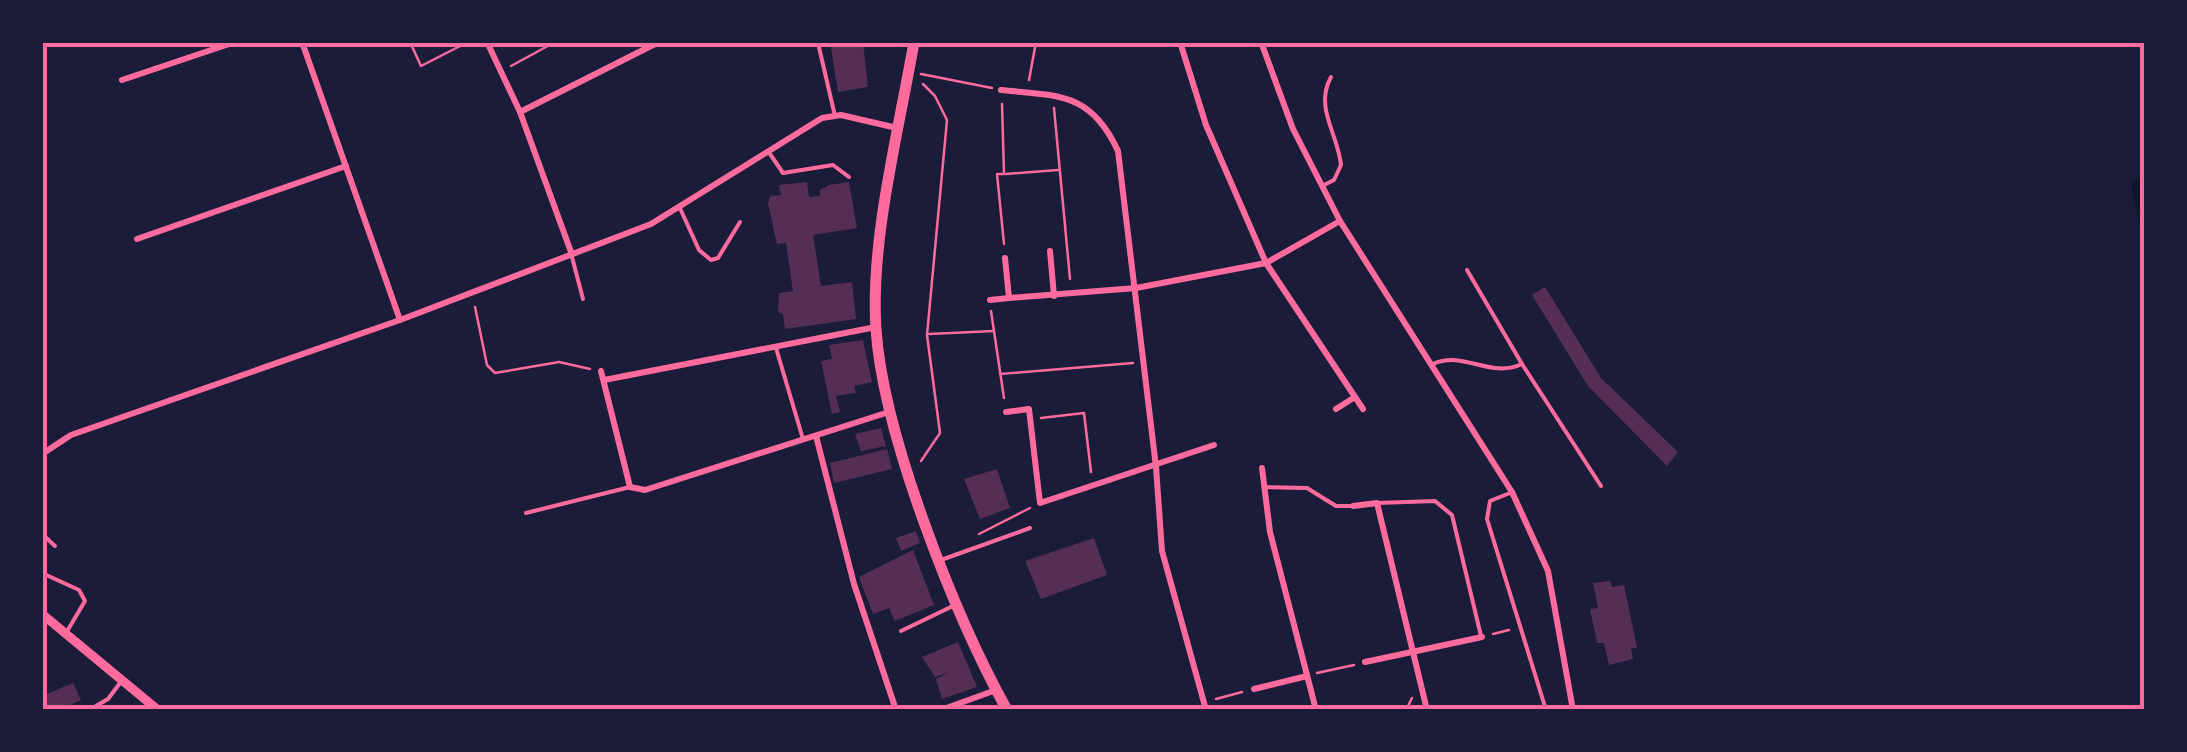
<svg xmlns="http://www.w3.org/2000/svg" width="2187" height="752" font-family="Figtree,sans-serif">
<style>
.water{fill:#12122b}
.building{fill:#542f53}
.lines{fill:none;stroke-linecap:round;stroke-linejoin:round}
.path{stroke:#ff6b9d;stroke-width:2.5}
.service{stroke:#ff6b9d;stroke-width:4}
.minor{stroke:#ff6b9d;stroke-width:6}
.tertiary{stroke:#ff6b9d;stroke-width:9}
.primary{stroke:#ff6b9d;stroke-width:11}
.neatline{fill:none;stroke:#ff6b9d;stroke-width:4}
</style>
<rect width="100%" height="100%" fill="#1b1b3a"/>
<!-- water -->
<polygon class="water" points="2144,174 2144,246 2131,185"/>
<!-- building -->
<g class="building">
<polygon points="830,42 863,42 868,87 838,92"/>
<polygon points="807,182 809,197 820,196 820,190 829,185 849,182 857,228 813,235 821,286 852,282 856,319 785,329 783,314 778,312 779,293 793,291 786,243 777,244 768,204 770,196 781,195 779,185"/>
<polygon points="1545,287 1601,378 1678,452 1667,466 1588,386 1532,295"/>
<polygon points="863,340 872,382 854,386 856,393 836,396 840,412 832,414 821,361 832,359 829,345"/>
<polygon points="881,428 886,446 861,451 855,434"/>
<polygon points="887,449 892,469 834,483 830,463"/>
<polygon points="997,469 1010,508 980,519 964,479"/>
<polygon points="916,531 920,543 901,551 896,538"/>
<polygon points="1094,538 1107,575 1041,599 1025,561"/>
<polygon points="913,550 934,605 895,621 889,608 873,614 859,577"/>
<polygon points="1610,581 1612,587 1624,585 1637,648 1631,648 1633,659 1609,665 1604,643 1597,643 1590,609 1598,608 1593,583"/>
<polygon points="958,642 977,687 942,699 936,679 948,673 935,677 922,657"/>
<polygon points="73,683 81,700 59,710 42,710 42,696"/>
</g>
<g class="lines">
<!-- path -->
<g class="path">
<polyline points="410,42 421,66 468,42"/>
<polyline points="511,66 555,42"/>
<polyline points="921,74 992,88"/>
<polyline points="1029,80 1036,42"/>
<polyline points="1002,104 1004,174 997,174 1004,244"/>
<polyline points="1054,108 1070,279"/>
<polyline points="1006,174 1058,170"/>
<polyline points="475,307 487,365 495,373 559,362 590,369"/>
<polyline points="991,311 1004,398"/>
<polyline points="929,334 994,331"/>
<polyline points="1000,374 1133,363"/>
<polyline points="1041,418 1084,413 1091,472"/>
<polyline points="921,461 940,433 927,335 947,120 935,96 923,84"/>
<polyline points="979,534 1030,508"/>
<polyline points="1493,634 1509,630"/>
<polyline points="1317,673 1354,665"/>
<polyline points="1216,699 1242,692"/>
<polyline points="1406,710 1412,698"/>
</g>
<!-- service -->
<g class="service">
<polyline points="818,43 835,116"/>
<polyline points="768,151 783,173 833,165 849,177"/>
<path d="M1322 186 1334 180 1341 165C1338 134 1314 107 1331 77"/>
<polyline points="679,206 699,250 711,260 718,258 740,222"/>
<polyline points="572,257 583,299"/>
<polyline points="776,348 803,439"/>
<path d="M1433 364C1464 350 1490 379 1522 364L1467 270"/>
<polyline points="1522,364 1601,486"/>
<polyline points="1264,487 1307,488 1336,506 1353,506"/>
<polyline points="1510,493 1490,501 1487,519 1546,710"/>
<polyline points="1377,503 1435,501 1452,515 1481,636"/>
<polyline points="526,513 630,487"/>
<polyline points="42,534 55,546"/>
<polyline points="941,560 1030,528"/>
<polyline points="42,573 79,590 85,601 66,633"/>
<polyline points="901,631 955,605"/>
<polyline points="89,710 108,699 120,683"/>
</g>
<!-- minor -->
<g class="minor">
<polyline points="302,42 400,320"/>
<polyline points="487,42 520,112 571,252"/>
<polyline points="1180,42 1206,125 1266,263 1363,409"/>
<polyline points="1261,42 1293,129 1340,221 1512,492 1548,571 1573,710"/>
<polyline points="122,80 235,42"/>
<path d="M1001 90C1059 96 1091 92 1118 151L1156 467 1162 551 1206 710"/>
<polyline points="520,112 659,42"/>
<polyline points="137,239 346,166"/>
<polyline points="1050,251 1054,296"/>
<polyline points="1005,258 1009,298 1136,288 1266,263 1340,221"/>
<polyline points="990,300 1009,298"/>
<polyline points="601,371 630,487 645,490 889,412"/>
<polyline points="604,380 876,327"/>
<polyline points="1336,409 1355,397"/>
<polyline points="1006,412 1029,409 1040,503 1214,445"/>
<polyline points="816,436 854,584 896,710"/>
<polyline points="42,454 71,435 400,320 651,224 822,118 841,115 897,128"/>
<polyline points="1262,468 1270,532 1316,710"/>
<polyline points="1353,506 1377,503 1427,710"/>
<polyline points="1365,662 1482,637"/>
<polyline points="1254,689 1307,676"/>
<polyline points="941,710 996,690"/>
</g>
<!-- tertiary -->
<polyline class="tertiary" points="42,614 158,710"/>
<!-- primary -->
<path class="primary" d="M914 42C899 130 870 240 876 329 883 435 955 616 1007 710"/>
</g>
<!-- border -->
<rect width="2187" height="752" fill="none" stroke="#1b1b3a" stroke-width="90"/>
<rect x="45" y="45" width="2097" height="662" class="neatline"/>
</svg>
